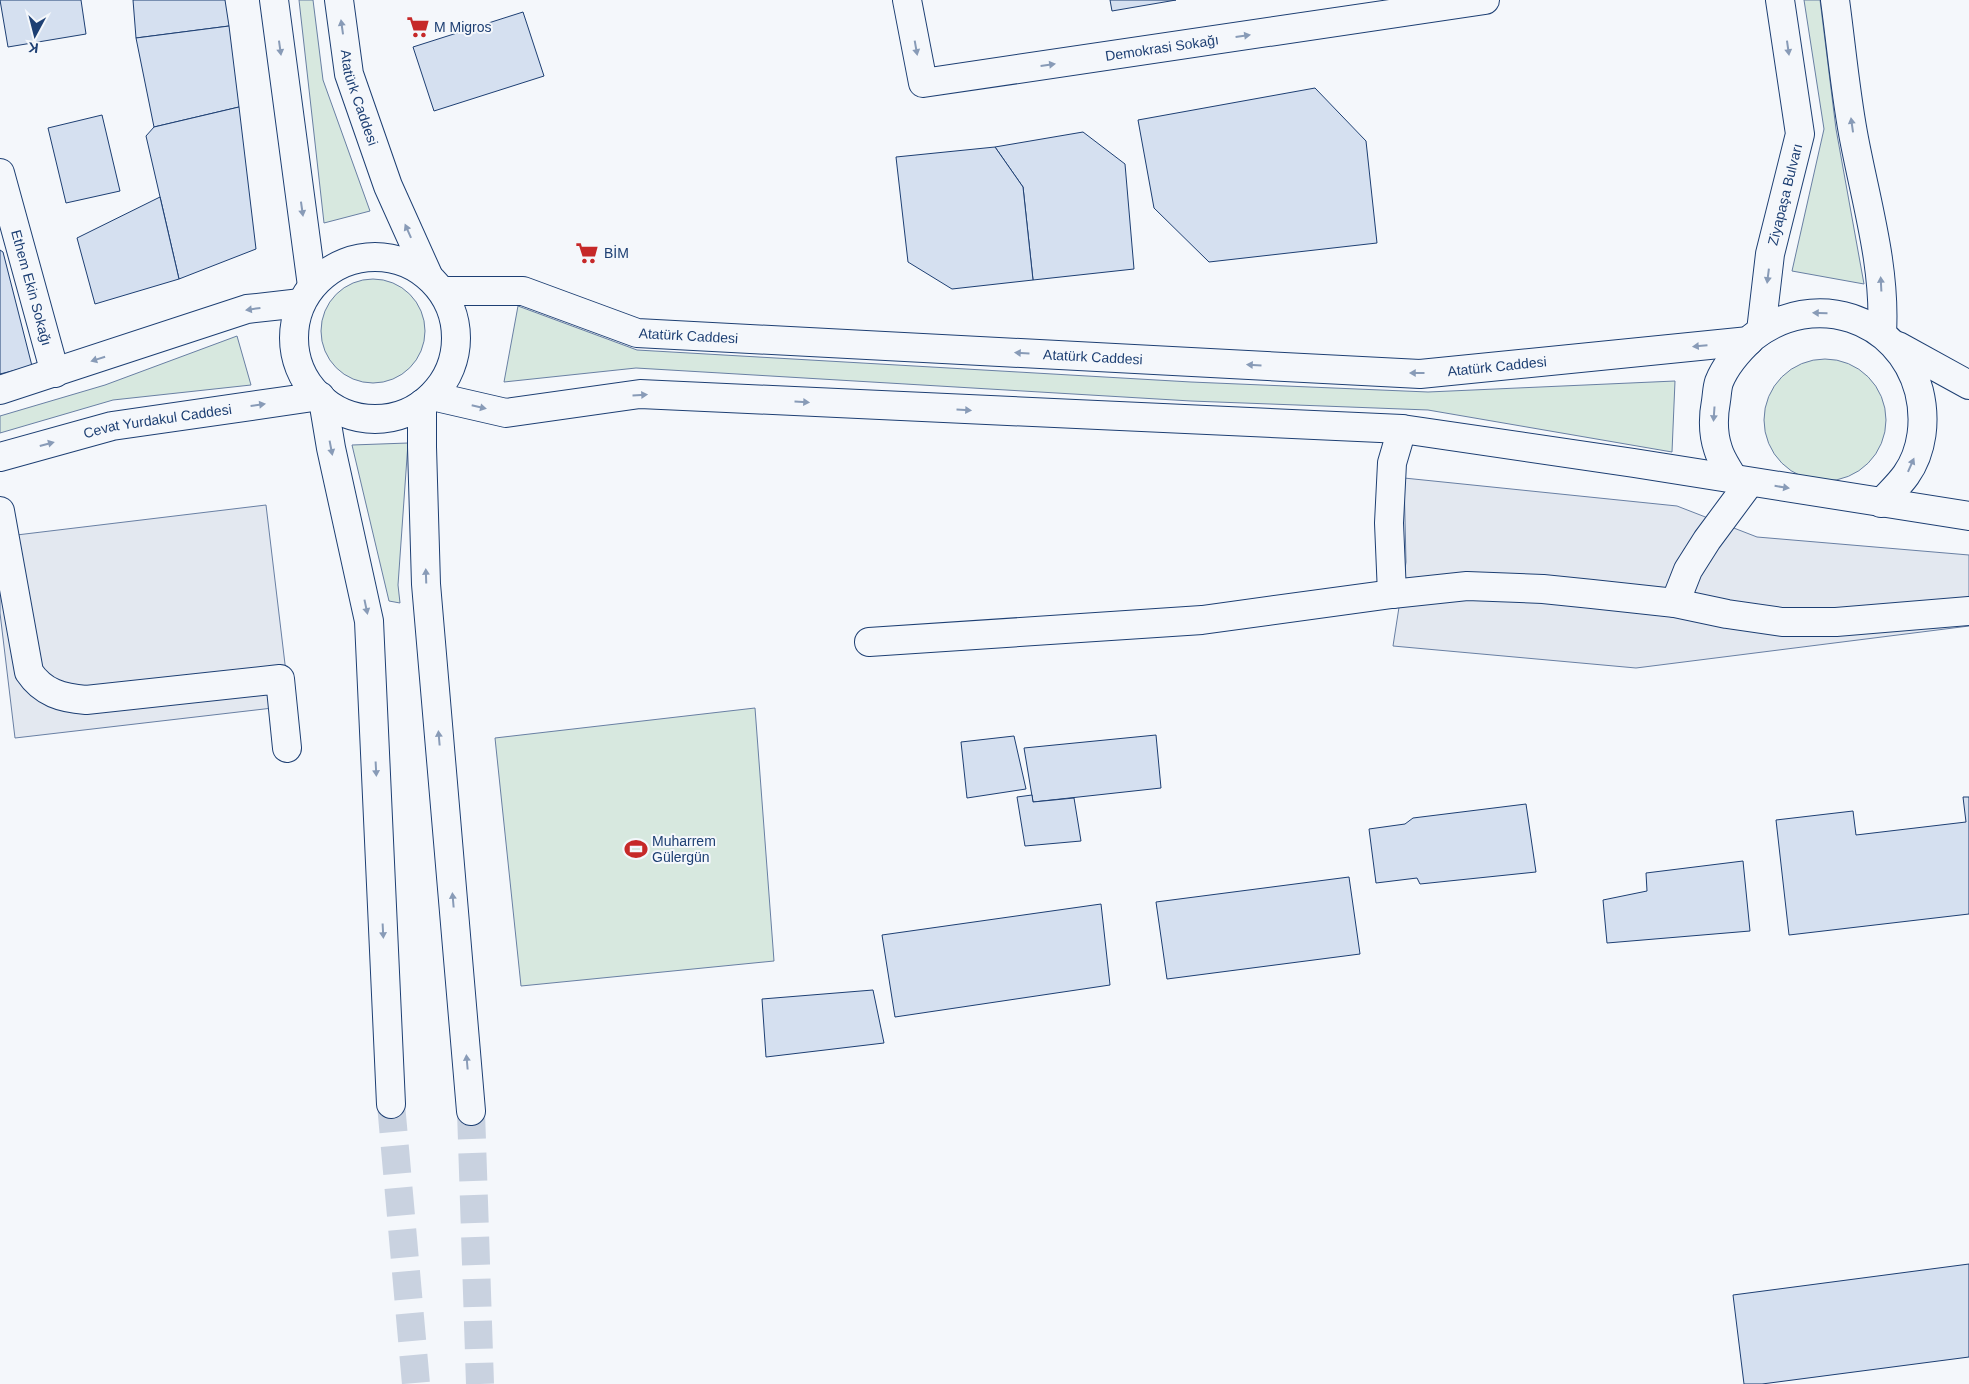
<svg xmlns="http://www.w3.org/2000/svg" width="1969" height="1384" font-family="Arial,sans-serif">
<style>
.green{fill:#d7e8df;stroke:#687fa3}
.parking{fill:#e3e8f0;stroke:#687fa3}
.building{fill:#d5e0f0;stroke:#1d3f73}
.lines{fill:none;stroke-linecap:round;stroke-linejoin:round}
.major-tunnel{stroke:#c9d2e0;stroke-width:28;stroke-dasharray:28 14;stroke-linecap:butt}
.minor-casing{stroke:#1d3f73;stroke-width:30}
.major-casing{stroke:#1d3f73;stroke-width:30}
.minor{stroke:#f4f7fb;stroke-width:28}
.major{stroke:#f4f7fb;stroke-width:28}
.oneway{fill:#889bb7}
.labels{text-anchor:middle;stroke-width:4;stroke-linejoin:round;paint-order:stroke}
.poi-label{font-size:14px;fill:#1d3f73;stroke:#f4f7fb;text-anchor:start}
.street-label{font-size:14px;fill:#1d3f73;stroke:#f4f7fb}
</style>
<rect width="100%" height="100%" fill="#f4f7fb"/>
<!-- green -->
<g class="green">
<polygon points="299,0 313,0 323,80 370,211 324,223"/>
<polygon points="1804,0 1820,0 1836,129 1864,284 1792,271 1824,129"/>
<circle cx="373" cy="331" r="52"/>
<polygon points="518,306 637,350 1191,382 1428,392 1675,381 1672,452 1428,410 1191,401 636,368 504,382"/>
<polygon points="237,336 251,385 113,400 0,433 0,416 105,385"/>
<circle cx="1825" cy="420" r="61"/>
<polygon points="408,443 398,585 400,603 389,601 352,445"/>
<polygon points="755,708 774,961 521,986 495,738"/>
</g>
<!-- parking -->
<g class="parking">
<polygon points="1404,478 1677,506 1757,537 1969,555 1969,626 1636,668 1393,646 1406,562"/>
<polygon points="266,505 290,706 15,738 0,613 0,537"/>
</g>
<!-- building -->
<g class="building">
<polygon points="0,0 81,0 86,34 8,47"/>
<polygon points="133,0 225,0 229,26 136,38"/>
<polygon points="1110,0 1176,0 1112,11"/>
<polygon points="523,12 544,76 434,111 413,47"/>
<polygon points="229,26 239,107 154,127 136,38"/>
<polygon points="1315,88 1366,141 1377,243 1209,262 1154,208 1138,120"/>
<polygon points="239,107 256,249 179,279 146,136 154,127"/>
<polygon points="102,115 120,191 66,203 48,128"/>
<polygon points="1083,132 1125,164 1134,269 1033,280 1023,187 995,147"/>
<polygon points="995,147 1023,187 1033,280 952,289 908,262 896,157"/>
<polygon points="160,197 179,279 95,304 77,238"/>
<polygon points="0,250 3,252 32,366 0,374"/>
<polygon points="1156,735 1161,788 1033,802 1024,748"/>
<polygon points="1014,736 1026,789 967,798 961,742"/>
<polygon points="1032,795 1033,802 1074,798 1081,841 1025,846 1017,797"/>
<polygon points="1963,797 1969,797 1969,914 1789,935 1776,820 1853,811 1856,835 1966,822"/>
<polygon points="1526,804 1536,872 1420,884 1417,878 1376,883 1369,829 1405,824 1413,818"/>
<polygon points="1743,861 1750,931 1607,943 1603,900 1647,891 1646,873"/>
<polygon points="1349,877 1360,954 1167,979 1156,902"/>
<polygon points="1101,904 1110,985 895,1017 882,935"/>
<polygon points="873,990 884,1043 766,1057 762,999"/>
<polygon points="1969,1264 1969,1357 1762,1384 1744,1384 1733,1295"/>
</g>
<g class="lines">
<!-- major-tunnel -->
<g class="major-tunnel">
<polyline points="391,1104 416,1384"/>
<polyline points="471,1111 480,1384"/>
</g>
<defs>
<g id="minor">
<path id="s1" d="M907 0 923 83 1485 0"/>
<path id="s2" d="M0 173 55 373"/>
<path d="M0 511 29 672C43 693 62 698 86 700L280 679 287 748"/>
<polyline points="1392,594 1389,523 1392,463 1402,429"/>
<polyline points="1675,603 1688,570 1707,540 1750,482"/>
<polyline points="869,642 1202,620 1392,594 1467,586 1543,589 1592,594 1675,603 1727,614 1782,622 1836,622 1969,611"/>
</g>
<g id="major">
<polyline points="274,0 312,286"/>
<path id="s3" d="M339 0 349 74 388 186 428 275"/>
<path d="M1835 0C1841 44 1845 89 1853 133 1865 199 1886 265 1882 333"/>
<circle cx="375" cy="338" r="81"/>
<path id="s4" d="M442 291H523L637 333 1420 374 1749 341"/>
<path id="s5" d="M1761 331 1770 254 1800 134 1780 0"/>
<polyline points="1898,346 1969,385"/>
<polyline points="0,390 247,309 301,303"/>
<polyline points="432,396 506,413 640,394 1402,429 1634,463 1969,516"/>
<polyline points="323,400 331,448 369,621 391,1104"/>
<polyline points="422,404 422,447 426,584 471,1111"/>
<path id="s6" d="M0 457 112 426 320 396"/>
<path d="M1734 480C1729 470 1721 460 1718 449 1713 434 1713 417 1716 401 1717 395 1717 388 1719 382 1726 364 1739 350 1753 337 1814 289 1899 317 1919 391 1926 419 1923 451 1906 475 1899 485 1889 494 1881 503"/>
</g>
</defs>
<!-- minor casing -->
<use href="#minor" class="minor-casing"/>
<!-- major casing -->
<use href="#major" class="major-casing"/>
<!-- minor -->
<use href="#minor" class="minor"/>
<!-- major -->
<use href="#major" class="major"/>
</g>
<!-- one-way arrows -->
<defs><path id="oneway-solid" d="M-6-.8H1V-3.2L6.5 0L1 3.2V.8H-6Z" transform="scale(1.25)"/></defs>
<g class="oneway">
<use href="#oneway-solid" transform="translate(342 27) rotate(-98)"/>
<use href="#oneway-solid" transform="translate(1243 36) rotate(-8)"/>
<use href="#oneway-solid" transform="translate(280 48) rotate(82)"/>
<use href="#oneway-solid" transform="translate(916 48) rotate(80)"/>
<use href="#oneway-solid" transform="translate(1788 48) rotate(82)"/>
<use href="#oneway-solid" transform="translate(1048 65) rotate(-8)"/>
<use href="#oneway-solid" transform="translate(1852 125) rotate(-98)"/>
<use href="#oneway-solid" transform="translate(302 209) rotate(82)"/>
<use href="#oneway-solid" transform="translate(408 231) rotate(-114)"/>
<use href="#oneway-solid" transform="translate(1768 276) rotate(97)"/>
<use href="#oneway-solid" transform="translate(1881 284) rotate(-93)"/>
<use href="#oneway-solid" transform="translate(253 309) rotate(172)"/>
<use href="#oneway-solid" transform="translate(1820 313) rotate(-179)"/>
<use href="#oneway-solid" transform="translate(1700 346) rotate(175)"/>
<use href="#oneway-solid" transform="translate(1022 353) rotate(-177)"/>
<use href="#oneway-solid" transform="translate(98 359) rotate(162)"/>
<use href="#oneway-solid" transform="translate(1254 365) rotate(-177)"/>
<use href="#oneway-solid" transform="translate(1417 373) rotate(-180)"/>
<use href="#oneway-solid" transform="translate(640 395) rotate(-3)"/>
<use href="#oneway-solid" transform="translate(802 402) rotate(3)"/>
<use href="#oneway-solid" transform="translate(258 405) rotate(-8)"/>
<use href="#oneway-solid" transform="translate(479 407) rotate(13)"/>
<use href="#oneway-solid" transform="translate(964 410) rotate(3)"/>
<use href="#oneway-solid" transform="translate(1714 414) rotate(94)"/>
<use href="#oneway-solid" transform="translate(47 444) rotate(-15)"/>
<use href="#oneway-solid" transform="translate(331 448) rotate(79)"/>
<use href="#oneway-solid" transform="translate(1911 465) rotate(-66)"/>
<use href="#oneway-solid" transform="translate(1782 487) rotate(9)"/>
<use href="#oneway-solid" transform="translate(426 576) rotate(-92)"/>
<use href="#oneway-solid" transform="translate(366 607) rotate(78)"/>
<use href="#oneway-solid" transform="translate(439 738) rotate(-95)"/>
<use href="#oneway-solid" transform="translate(376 769) rotate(87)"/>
<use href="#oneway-solid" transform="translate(453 900) rotate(-95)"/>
<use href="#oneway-solid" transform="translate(383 931) rotate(87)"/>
<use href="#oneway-solid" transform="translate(467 1062) rotate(-95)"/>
</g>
<!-- icons -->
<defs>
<symbol id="supermarket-bare" viewBox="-9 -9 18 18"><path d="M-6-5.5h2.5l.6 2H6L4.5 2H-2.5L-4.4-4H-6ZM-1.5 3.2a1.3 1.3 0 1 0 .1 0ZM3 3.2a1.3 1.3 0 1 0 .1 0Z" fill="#c62828" stroke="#f4f7fb" stroke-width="2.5" paint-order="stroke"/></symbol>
<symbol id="stadium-bare" viewBox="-9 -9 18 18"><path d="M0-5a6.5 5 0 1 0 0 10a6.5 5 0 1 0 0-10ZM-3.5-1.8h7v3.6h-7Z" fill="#c62828" stroke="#f4f7fb" stroke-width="2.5" paint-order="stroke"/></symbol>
</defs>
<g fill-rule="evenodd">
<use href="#supermarket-bare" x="402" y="11" width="32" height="32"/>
<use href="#supermarket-bare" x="571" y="237" width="32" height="32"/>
<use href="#stadium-bare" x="620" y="833" width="32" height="32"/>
</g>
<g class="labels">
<!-- poi labels -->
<g class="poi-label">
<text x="434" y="32">M Migros</text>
<text x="604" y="258">BİM</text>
<text x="652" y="846">Muharrem<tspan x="652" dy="16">Gülergün</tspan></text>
</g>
<!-- street labels -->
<g class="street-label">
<text dy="5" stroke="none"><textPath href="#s1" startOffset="326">Demokrasi Sokağı</textPath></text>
<text dy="5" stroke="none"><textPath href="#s3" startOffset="100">Atatürk Caddesi</textPath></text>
<text dy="5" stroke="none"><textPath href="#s5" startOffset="139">Ziyapaşa Bulvarı</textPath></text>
<text dy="5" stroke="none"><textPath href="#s2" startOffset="119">Ethem Ekin Sokağı</textPath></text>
<text dy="5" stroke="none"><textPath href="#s4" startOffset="254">Atatürk Caddesi</textPath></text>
<text dy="5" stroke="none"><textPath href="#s4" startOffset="659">Atatürk Caddesi</textPath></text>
<text dy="5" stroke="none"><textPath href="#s4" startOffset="1064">Atatürk Caddesi</textPath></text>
<text dy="5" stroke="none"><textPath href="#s6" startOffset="162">Cevat Yurdakul Caddesi</textPath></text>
</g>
</g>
<!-- north arrow -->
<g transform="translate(35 35) rotate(187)" stroke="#f4f7fb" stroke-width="4" paint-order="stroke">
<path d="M0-4L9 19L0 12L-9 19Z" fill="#1d3f73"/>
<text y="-8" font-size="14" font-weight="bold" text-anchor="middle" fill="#1d3f73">K</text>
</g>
</svg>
